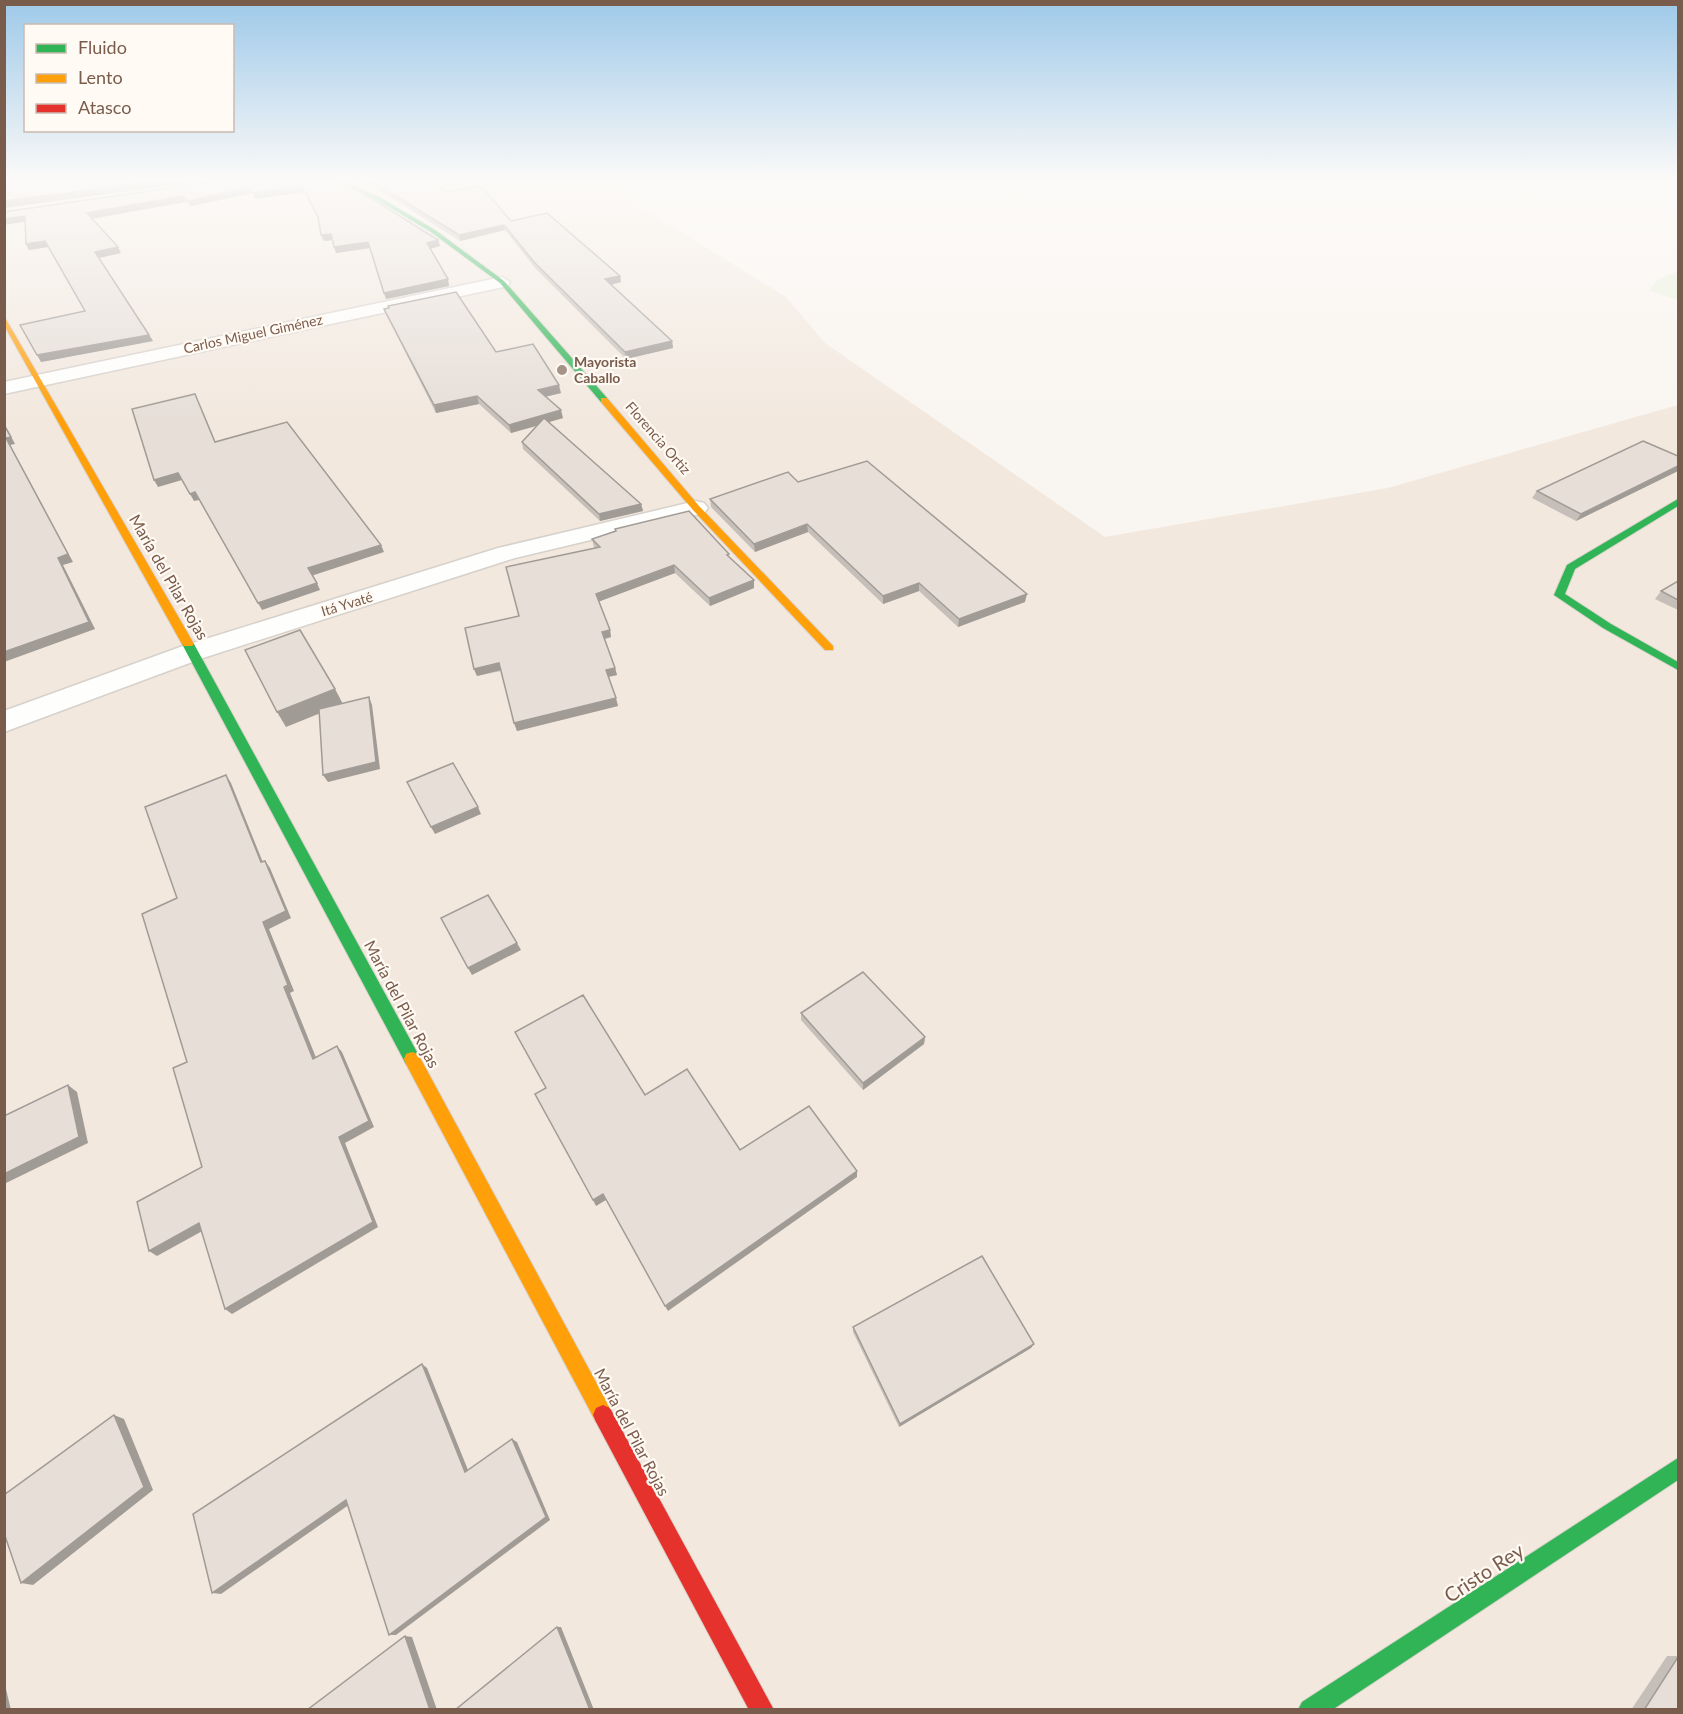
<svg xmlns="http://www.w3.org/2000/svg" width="1683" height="1714" font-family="Lato,sans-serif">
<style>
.residential{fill:#f2e8de}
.green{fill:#e7f0db}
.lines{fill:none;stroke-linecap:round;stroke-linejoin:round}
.street-casing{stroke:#d7d1cb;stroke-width:3}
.fast-casing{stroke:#d9d2cb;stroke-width:2}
.slow-casing{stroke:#d9d2cb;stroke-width:2}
.jam-casing{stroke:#d9d2cb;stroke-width:2}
.street{fill:#fefefd;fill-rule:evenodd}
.fast{fill:#30b455;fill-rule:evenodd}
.slow{fill:#ff9f0a;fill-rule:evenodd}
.jam{fill:#e5322d;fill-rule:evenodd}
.wall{fill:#c6bfb9}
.shaded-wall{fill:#a19b96}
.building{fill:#e6ded7;stroke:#a19b96;stroke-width:1.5}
.poi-dot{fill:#a69286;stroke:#fffaf3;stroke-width:2}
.labels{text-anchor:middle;stroke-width:4.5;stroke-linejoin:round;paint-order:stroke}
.far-street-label{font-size:14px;fill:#7a5c4d;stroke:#fffaf3}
.far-poi-label{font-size:14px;font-weight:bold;fill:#7a5c4d;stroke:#fffaf3;text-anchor:start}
.street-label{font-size:16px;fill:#7a5c4d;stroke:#fffaf3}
.near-street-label{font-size:20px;fill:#7a5c4d;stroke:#fffaf3}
</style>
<rect width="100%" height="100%" fill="#f9f5f0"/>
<!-- residential -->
<polygon class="residential" points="5,180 597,180 786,297 825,343 1105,537 1388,488 1678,405 1678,1709 5,1710"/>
<!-- green -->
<polygon class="green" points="1678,271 1678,300 1649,290 1659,279"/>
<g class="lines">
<defs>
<g id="street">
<polygon points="502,277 510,282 508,286 4,394 4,382"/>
<polygon points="696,501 704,503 708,508 704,513 515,558 203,658 4,732 4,711 183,646 498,548"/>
</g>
<g id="fast">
<polygon points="334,180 342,180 381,198 435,230 504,281 607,398 607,402 601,402 500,283 431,232 377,200"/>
<polygon points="1678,499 1678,506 1575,569 1565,594 1611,624 1678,662 1678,670 1603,628 1554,595 1567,565"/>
<polygon points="188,641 194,644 418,1054 420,1059 418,1064 412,1066 406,1064 182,644"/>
<polygon points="1678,1458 1678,1480 1332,1710 1298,1710 1302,1702"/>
</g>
<g id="slow">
<polygon points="4,316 194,644 192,646 184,646 182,644 4,325"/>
<polygon points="601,398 607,398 699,506 833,646 833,650 825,650 693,510 601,402"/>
<polygon points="412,1052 418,1054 610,1408 613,1415 610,1422 603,1425 596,1422 406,1064 404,1059 406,1054"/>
</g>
<polygon id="jam" points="603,1405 610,1408 774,1710 749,1710 596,1422 593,1415 596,1408"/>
</defs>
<!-- street casing -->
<use href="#street" class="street-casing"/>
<!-- fast casing -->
<use href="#fast" class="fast-casing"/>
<!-- slow casing -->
<use href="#slow" class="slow-casing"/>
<!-- jam casing -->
<use href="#jam" class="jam-casing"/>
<!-- street -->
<use href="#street" class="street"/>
<!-- fast -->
<use href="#fast" class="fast"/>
<!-- slow -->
<use href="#slow" class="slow"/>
<!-- jam -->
<use href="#jam" class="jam"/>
</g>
<!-- wall -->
<g class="wall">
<polygon points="336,180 438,240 440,246 430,249 448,279 449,286 386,299 370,248 336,253 332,240 324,241 321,235 319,220 304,192 255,199 253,193 191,206 185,202 92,219 121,253 99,258 153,341 41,362 85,311 48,247 29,250 26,244 25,222 4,212"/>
<polygon points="353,180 427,180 444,192 511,221 620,276 621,282 611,285 672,341 673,348 626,359 535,268 505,230 460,241 385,194"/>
<polygon points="384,309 496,352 561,393 545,397 563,418 549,422 641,504 643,511 600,521 523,449 522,442 537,426 511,433 479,404 436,413 387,316"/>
<polygon points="1678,456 1678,471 1576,521 1532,498 1537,491"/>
<polygon points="798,482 1025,602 958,627 919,591 883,604 808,532 755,552 711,507 710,499"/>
<polygon points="615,529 729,557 754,580 754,588 710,606 675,573 599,601 610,630 611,637 605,639 615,668 617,675 608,677 618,706 517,731 501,671 477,676 474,669 519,616 595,548 594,547 592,539 615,531"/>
<polygon points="1678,581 1678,610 1655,599 1661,591"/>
<polygon points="801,1013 925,1037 924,1044 863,1090 801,1020"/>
<polygon points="853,1327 1034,1344 1031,1348 899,1427 853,1332"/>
<polygon points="1667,1656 1678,1656 1678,1710 1631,1710"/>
</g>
<!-- shaded-wall -->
<g class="shaded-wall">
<polygon points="167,180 211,180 4,208 4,201"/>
<polygon points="302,186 304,192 255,199 253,193"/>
<polygon points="251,187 253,193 191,206 188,201"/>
<polygon points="182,196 185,202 90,219 87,213"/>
<polygon points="25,216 29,221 4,225 4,219"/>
<polygon points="504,225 505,230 460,241 459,235"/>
<polygon points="331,234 333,240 324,241 321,235"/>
<polygon points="438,240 440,246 429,249 427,243"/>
<polygon points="45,241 48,247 29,250 26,244"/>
<polygon points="368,242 370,248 336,253 334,247"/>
<polygon points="118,247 121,253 98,258 95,252"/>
<polygon points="620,276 621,282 606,286 605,279"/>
<polygon points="448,279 449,286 386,299 384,293"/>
<polygon points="149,335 153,341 41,362 37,355"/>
<polygon points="672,341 673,348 626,359 625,352"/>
<polygon points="559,385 561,393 540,398 538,390"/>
<polygon points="477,396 479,404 436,413 434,405"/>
<polygon points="561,410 563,418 511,433 509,425"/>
<polygon points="4,423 15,444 10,445 73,562 63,565 95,629 4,662 4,652 58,558 6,438"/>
<polygon points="1678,466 1678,471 1576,521 1581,514"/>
<polygon points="178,473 182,480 158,487 154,480"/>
<polygon points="195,492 199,500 194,501 190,494"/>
<polygon points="641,504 643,511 600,521 599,514"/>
<polygon points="807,524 808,532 755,552 754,544"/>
<polygon points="381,545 384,552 311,576 308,568"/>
<polygon points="674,565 675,573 598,602 596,594"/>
<polygon points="754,580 754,588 710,606 709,598"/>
<polygon points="317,583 320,590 262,610 258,603"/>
<polygon points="919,583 919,591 883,604 883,596"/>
<polygon points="1027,594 1025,602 958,627 959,619"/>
<polygon points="610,630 611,637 604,639 602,632"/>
<polygon points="499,663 501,670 477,676 474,669"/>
<polygon points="615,668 617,675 608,677 606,670"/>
<polygon points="335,689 343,704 286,727 277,712"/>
<polygon points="369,697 372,705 380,769 328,782 323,775"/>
<polygon points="616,698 618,706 517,731 514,723"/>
<polygon points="226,775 231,783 266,870 261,862"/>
<polygon points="478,807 481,814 435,834 431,827"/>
<polygon points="265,861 270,868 291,918 269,929 294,991 290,993 319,1065 313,1059 284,987 263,922"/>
<polygon points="517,943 521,950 472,975 468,968"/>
<polygon points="925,1037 924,1044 863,1090 863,1083"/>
<polygon points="337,1046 342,1052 374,1127 345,1143 378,1227 232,1314 225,1309 339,1137"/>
<polygon points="68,1085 77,1092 88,1143 4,1184 4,1174"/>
<polygon points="857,1171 857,1177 668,1311 665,1306"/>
<polygon points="603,1194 606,1200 596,1206 593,1200"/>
<polygon points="199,1223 206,1229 157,1256 149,1251"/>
<polygon points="1034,1344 1031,1348 899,1427 900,1424"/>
<polygon points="422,1364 427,1368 470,1475 465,1472"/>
<polygon points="114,1415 124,1419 153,1490 33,1585 21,1583"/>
<polygon points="512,1439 517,1442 550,1520 396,1635 389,1635"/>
<polygon points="346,1500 353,1502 221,1594 212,1593"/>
<polygon points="557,1627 561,1627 594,1710 590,1710"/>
<polygon points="405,1636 412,1637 437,1710 430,1710"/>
<polygon points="4,1685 5,1685 11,1710 4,1710"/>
</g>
<!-- building -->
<g class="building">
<polygon points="4,180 167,180 4,201"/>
<polygon points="225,180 336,180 371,198 438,240 427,243 448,279 384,293 368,242 334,247 331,234 321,235 318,217 302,186 253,193 251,187 188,201 182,196 87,213 118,247 95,252 149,335 37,355 20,325 85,311 45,241 26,244 25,216 4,219 4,212"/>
<polygon points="364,180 427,180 438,185 444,192 481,186 511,221 547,213 620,276 605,279 672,341 625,352 534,262 504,225 459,235 383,188"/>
<polygon points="456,292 496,352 533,344 559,385 538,390 561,410 509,425 477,396 434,405 384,309 389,308 388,306"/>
<polygon points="195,394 215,442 287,422 381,545 308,568 317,583 258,603 195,492 190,494 178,473 154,480 132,409"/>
<polygon points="544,418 641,504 599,514 522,442"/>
<polygon points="4,425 11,437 6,438 68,554 58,558 89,622 4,652"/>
<polygon points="1643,441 1678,456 1678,466 1581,514 1537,491"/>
<polygon points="867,461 1027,594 959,619 919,583 883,596 807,524 754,544 710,499 788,472 798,482"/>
<polygon points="689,511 729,554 727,555 754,580 709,598 674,565 596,594 610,630 602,632 615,668 606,670 616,698 514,723 499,663 474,669 465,628 519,616 506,567 600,547 592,539 616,531 615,529"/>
<polygon points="1678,581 1678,600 1661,591"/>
<polygon points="300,630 335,689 277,712 245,650"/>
<polygon points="369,697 376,762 323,775 319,709"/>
<polygon points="453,763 478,807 431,827 407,782"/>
<polygon points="226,775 261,862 265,861 286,911 263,922 288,985 284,987 313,1059 337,1046 369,1121 339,1137 373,1222 225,1309 199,1223 149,1251 137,1202 202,1167 173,1068 187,1062 142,914 177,898 145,807"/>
<polygon points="488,895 517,943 468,968 441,918"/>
<polygon points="863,972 925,1037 863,1083 801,1013"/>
<polygon points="583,995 645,1095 687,1069 740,1150 809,1106 857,1171 665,1306 603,1194 593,1200 535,1094 546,1088 515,1032"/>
<polygon points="68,1085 79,1137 4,1174 4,1116"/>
<polygon points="982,1256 1034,1344 900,1424 853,1327"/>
<polygon points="422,1364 465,1472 512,1439 546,1517 389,1635 346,1500 212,1593 193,1514"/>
<polygon points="114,1415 144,1487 21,1583 4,1533 4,1495"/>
<polygon points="557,1627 590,1710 455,1710"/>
<polygon points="405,1636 430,1710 307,1710"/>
<polygon points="1678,1657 1678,1710 1644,1710"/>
</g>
<!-- sky -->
<linearGradient id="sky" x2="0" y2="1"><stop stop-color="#9ec9e9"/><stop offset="0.43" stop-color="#fcfaf8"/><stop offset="1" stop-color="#fcfaf8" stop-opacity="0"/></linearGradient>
<rect width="1683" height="420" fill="url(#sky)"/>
<!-- markers -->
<circle class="poi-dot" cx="562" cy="370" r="6"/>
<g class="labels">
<!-- far-street labels -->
<g class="far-street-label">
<text transform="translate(253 334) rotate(-12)" y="5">Carlos Miguel Giménez</text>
<text transform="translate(658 438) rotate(49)" y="5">Florencia Ortiz</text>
<text transform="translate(347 604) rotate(-17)" y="5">Itá Yvaté</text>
</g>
<!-- far-poi labels -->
<g class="far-poi-label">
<text x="574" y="367">Mayorista<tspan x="574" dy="16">Caballo</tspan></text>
</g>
<!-- street labels -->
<g class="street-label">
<text transform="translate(169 577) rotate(60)" y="6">María del Pilar Rojas</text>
<text transform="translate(402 1004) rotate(62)" y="6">María del Pilar Rojas</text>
<text transform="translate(632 1432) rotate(62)" y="6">María del Pilar Rojas</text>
</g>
<!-- near-street labels -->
<g class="near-street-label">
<text transform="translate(1484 1573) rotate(-33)" y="7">Cristo Rey</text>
</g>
</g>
<!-- border -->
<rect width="1683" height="1714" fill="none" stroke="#7a5c4d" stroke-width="12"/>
<!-- legend -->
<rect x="24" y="24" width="210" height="108" fill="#fffaf3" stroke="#cabbb1" stroke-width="1.5"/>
<rect x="36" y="44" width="30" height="9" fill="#30b455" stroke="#cabbb1" stroke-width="1.5"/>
<text x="78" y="54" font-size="18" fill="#7a5c4d">Fluido</text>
<rect x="36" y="74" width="30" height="9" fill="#ff9f0a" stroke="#cabbb1" stroke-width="1.5"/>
<text x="78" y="84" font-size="18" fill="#7a5c4d">Lento</text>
<rect x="36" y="104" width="30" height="9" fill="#e5322d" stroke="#cabbb1" stroke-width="1.5"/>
<text x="78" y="114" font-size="18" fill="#7a5c4d">Atasco</text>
</svg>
